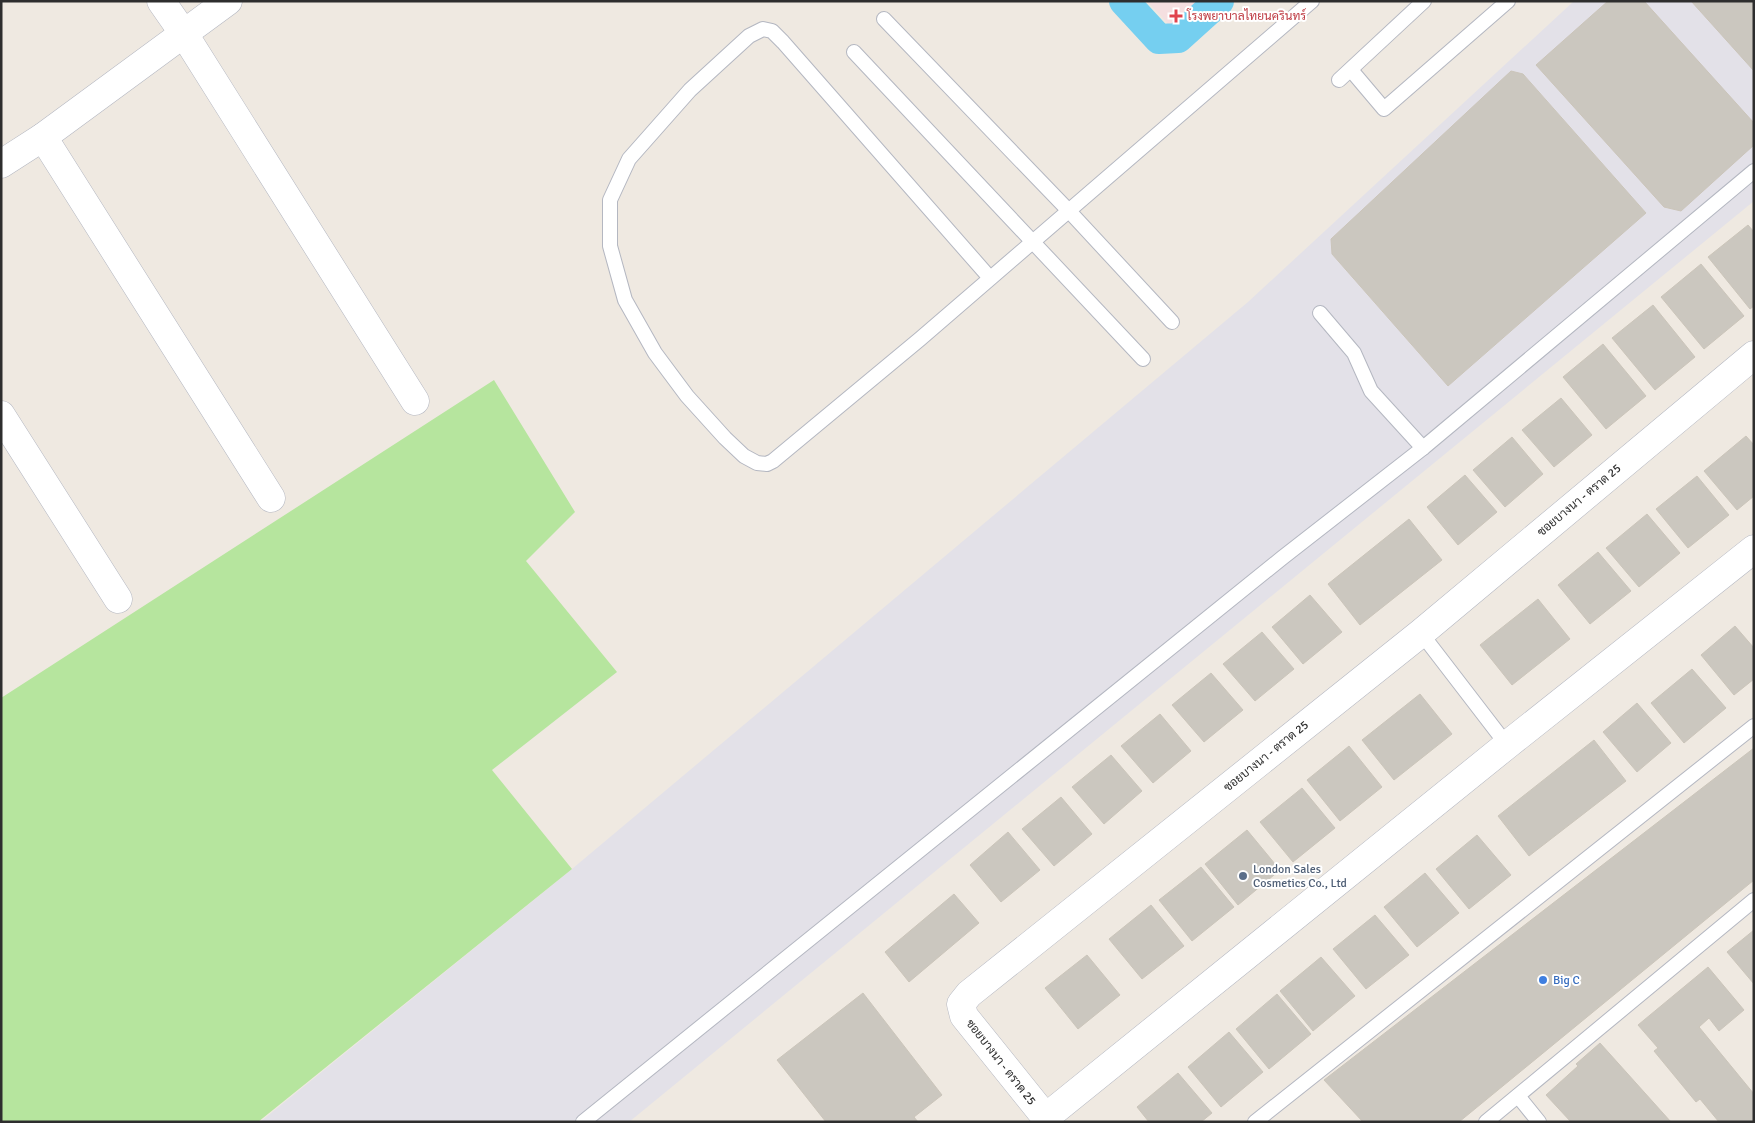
<svg xmlns="http://www.w3.org/2000/svg" width="1755" height="1123" font-family="Signika,Sarabun,sans-serif">
<style>
.industrial{fill:#e3e1e8}
.medical{fill:#f5dfe0}
.green{fill:#b6e59e}
.lines{fill:none;stroke-linecap:round;stroke-linejoin:round}
.canal{stroke:#75cff0;stroke-width:30}
.building{fill:#cbc7bf;stroke:#cbc5ba}
.service-casing{stroke:#b4b7c1;stroke-width:16}
.minor-casing{stroke:#b4b7c1;stroke-width:29}
.service{stroke:#fff;stroke-width:14}
.minor{stroke:#fff;stroke-width:28}
.health-dot{fill:#e0444e;stroke:#fff;stroke-width:2}
.service-dot{fill:#5c6f8a;stroke:#fff;stroke-width:2}
.shop-dot{fill:#3f7fe0;stroke:#fff;stroke-width:2}
.labels{text-anchor:middle;stroke-width:4;stroke-linejoin:round;paint-order:stroke}
.health-label{font-size:12px;fill:#be3a42;stroke:#fff;text-anchor:start}
.street-label{font-size:12px;fill:#2e2e2e;stroke:#fff}
.service-label{font-size:12px;fill:#4e5e75;stroke:#fff;text-anchor:start}
.shop-label{font-size:12px;fill:#366cbe;stroke:#fff;text-anchor:start}
</style>
<rect width="100%" height="100%" fill="#efe9e1"/>
<!-- industrial -->
<polygon class="industrial" points="1574,1 1754,1 1754,201 629,1122 260,1122 572,869 1248,302"/>
<!-- medical -->
<polygon class="medical" points="1147,1 1207,1 1175,31"/>
<!-- green -->
<polygon class="green" points="494,380 575,512 526,561 617,672 492,770 572,869 258,1122 1,1122 1,698"/>
<g class="lines">
<!-- canal -->
<polyline class="canal" points="1124,1 1159,39 1178,38 1219,1"/>
</g>
<!-- building -->
<g class="building">
<polygon points="1608,1 1644,1 1754,123 1754,145 1681,211 1664,207 1536,65"/>
<polygon points="1691,1 1754,1 1754,71"/>
<polygon points="1511,71 1523,74 1646,213 1448,386 1332,254 1331,239"/>
<polygon points="1748,225 1754,232 1754,306 1750,309 1708,257"/>
<polygon points="1701,264 1744,316 1704,349 1661,297"/>
<polygon points="1653,305 1695,357 1655,390 1612,338"/>
<polygon points="1603,344 1646,396 1606,429 1563,377"/>
<polygon points="1561,398 1592,435 1554,467 1522,430"/>
<polygon points="1746,436 1754,445 1754,496 1737,510 1704,471"/>
<polygon points="1512,437 1543,474 1505,507 1473,470"/>
<polygon points="1465,475 1497,512 1458,545 1427,507"/>
<polygon points="1697,476 1729,515 1688,548 1656,509"/>
<polygon points="1647,514 1680,553 1639,587 1606,548"/>
<polygon points="1409,519 1442,560 1360,625 1328,584"/>
<polygon points="1598,552 1631,591 1590,624 1558,585"/>
<polygon points="1310,595 1342,632 1303,664 1272,627"/>
<polygon points="1538,599 1570,639 1512,685 1480,645"/>
<polygon points="1735,626 1754,648 1754,679 1734,695 1701,655"/>
<polygon points="1262,632 1294,669 1255,701 1223,664"/>
<polygon points="1692,669 1726,708 1684,743 1651,703"/>
<polygon points="1211,673 1243,710 1204,742 1172,705"/>
<polygon points="1420,694 1452,734 1394,780 1362,740"/>
<polygon points="1637,703 1671,743 1637,772 1603,732"/>
<polygon points="1160,714 1191,751 1153,783 1121,746"/>
<polygon points="1594,740 1626,781 1529,856 1498,816"/>
<polygon points="1349,746 1382,787 1340,821 1307,780"/>
<polygon points="1754,748 1754,880 1459,1122 1363,1122 1324,1080"/>
<polygon points="1111,755 1142,791 1104,824 1072,787"/>
<polygon points="1302,788 1335,828 1293,862 1260,822"/>
<polygon points="1061,797 1092,834 1054,866 1022,829"/>
<polygon points="1247,830 1280,870 1238,905 1205,864"/>
<polygon points="1008,832 1040,870 1001,902 970,865"/>
<polygon points="1477,835 1511,875 1469,909 1436,869"/>
<polygon points="1201,867 1234,907 1192,941 1159,900"/>
<polygon points="1425,873 1459,913 1417,947 1384,907"/>
<polygon points="954,894 979,923 909,982 885,952"/>
<polygon points="1151,905 1184,946 1142,979 1109,939"/>
<polygon points="1375,915 1409,955 1366,989 1333,949"/>
<polygon points="1754,930 1754,984 1727,952"/>
<polygon points="1087,955 1120,995 1078,1029 1045,988"/>
<polygon points="1321,957 1355,996 1313,1031 1280,991"/>
<polygon points="1708,967 1744,1010 1719,1031 1709,1018 1699,1027 1754,1094 1754,1122 1719,1122 1700,1099 1696,1102 1654,1051 1658,1048 1638,1025"/>
<polygon points="863,993 942,1095 914,1117 918,1122 826,1122 777,1060"/>
<polygon points="1277,994 1311,1034 1269,1069 1236,1029"/>
<polygon points="1229,1032 1263,1072 1221,1107 1188,1067"/>
<polygon points="1600,1043 1671,1122 1571,1122 1546,1095 1578,1066 1576,1064"/>
<polygon points="1178,1073 1212,1113 1201,1122 1149,1122 1137,1107"/>
</g>
<g class="lines">
<defs>
<g id="service">
<polyline points="884,19 1069,211 1172,322"/>
<polyline points="854,52 1143,359"/>
<polyline points="1351,70 1384,109 1508,1"/>
<polyline points="1339,80 1424,1"/>
<polyline points="990,278 783,42 772,31 763,29 749,36 690,90 629,159 610,200 610,246 625,300 655,353 687,396 725,438 744,456 757,463 767,464 773,461 920,339 1312,1"/>
<polyline points="1320,313 1354,353 1371,391 1423,448"/>
<polyline points="1421,633 1507,745"/>
<polyline points="1518,1096 1539,1122"/>
<polyline points="583,1122 1282,558 1423,448 1754,171"/>
<polyline points="1255,1122 1754,726"/>
<polyline points="1486,1122 1754,900"/>
</g>
<g id="minor">
<polyline points="161,1 184,34 415,401"/>
<polyline points="43,137 271,498"/>
<polyline points="1,164 43,137 228,1"/>
<polyline points="1754,355 1421,633 969,994 961,1004 964,1016 1042,1113 1045,1115 1050,1114 1507,745 1754,549"/>
<polyline points="1,415 118,599"/>
</g>
</defs>
<!-- service casing -->
<use href="#service" class="service-casing"/>
<!-- minor casing -->
<use href="#minor" class="minor-casing"/>
<!-- service -->
<use href="#service" class="service"/>
<!-- minor -->
<use href="#minor" class="minor"/>
</g>
<!-- markers -->
<path class="health-dot" d="M1173.5 8.5h5v5h5v5h-5v5h-5v-5h-5v-5h5z"/>
<circle class="service-dot" cx="1243" cy="876" r="5"/>
<circle class="shop-dot" cx="1543" cy="980" r="5"/>
<g class="labels">
<!-- health labels -->
<g class="health-label">
<text x="1187" y="20">โรงพยาบาลไทยนครินทร์</text>
</g>
<!-- street labels -->
<g class="street-label">
<text transform="translate(1579 500) rotate(-40)" y="4">ซอยบางนา - ตราด 25</text>
<text transform="translate(1266 756) rotate(-39)" y="4">ซอยบางนา - ตราด 25</text>
<text transform="translate(1001 1062) rotate(52)" y="4">ซอยบางนา - ตราด 25</text>
</g>
<!-- service labels -->
<g class="service-label">
<text x="1253" y="873">London Sales<tspan x="1253" dy="14">Cosmetics Co., Ltd</tspan></text>
</g>
<!-- shop labels -->
<g class="shop-label">
<text x="1553" y="984">Big C</text>
</g>
</g>
<!-- border -->
<rect width="1755" height="1123" fill="none" stroke="#2e2e2e" stroke-width="5"/>
</svg>
